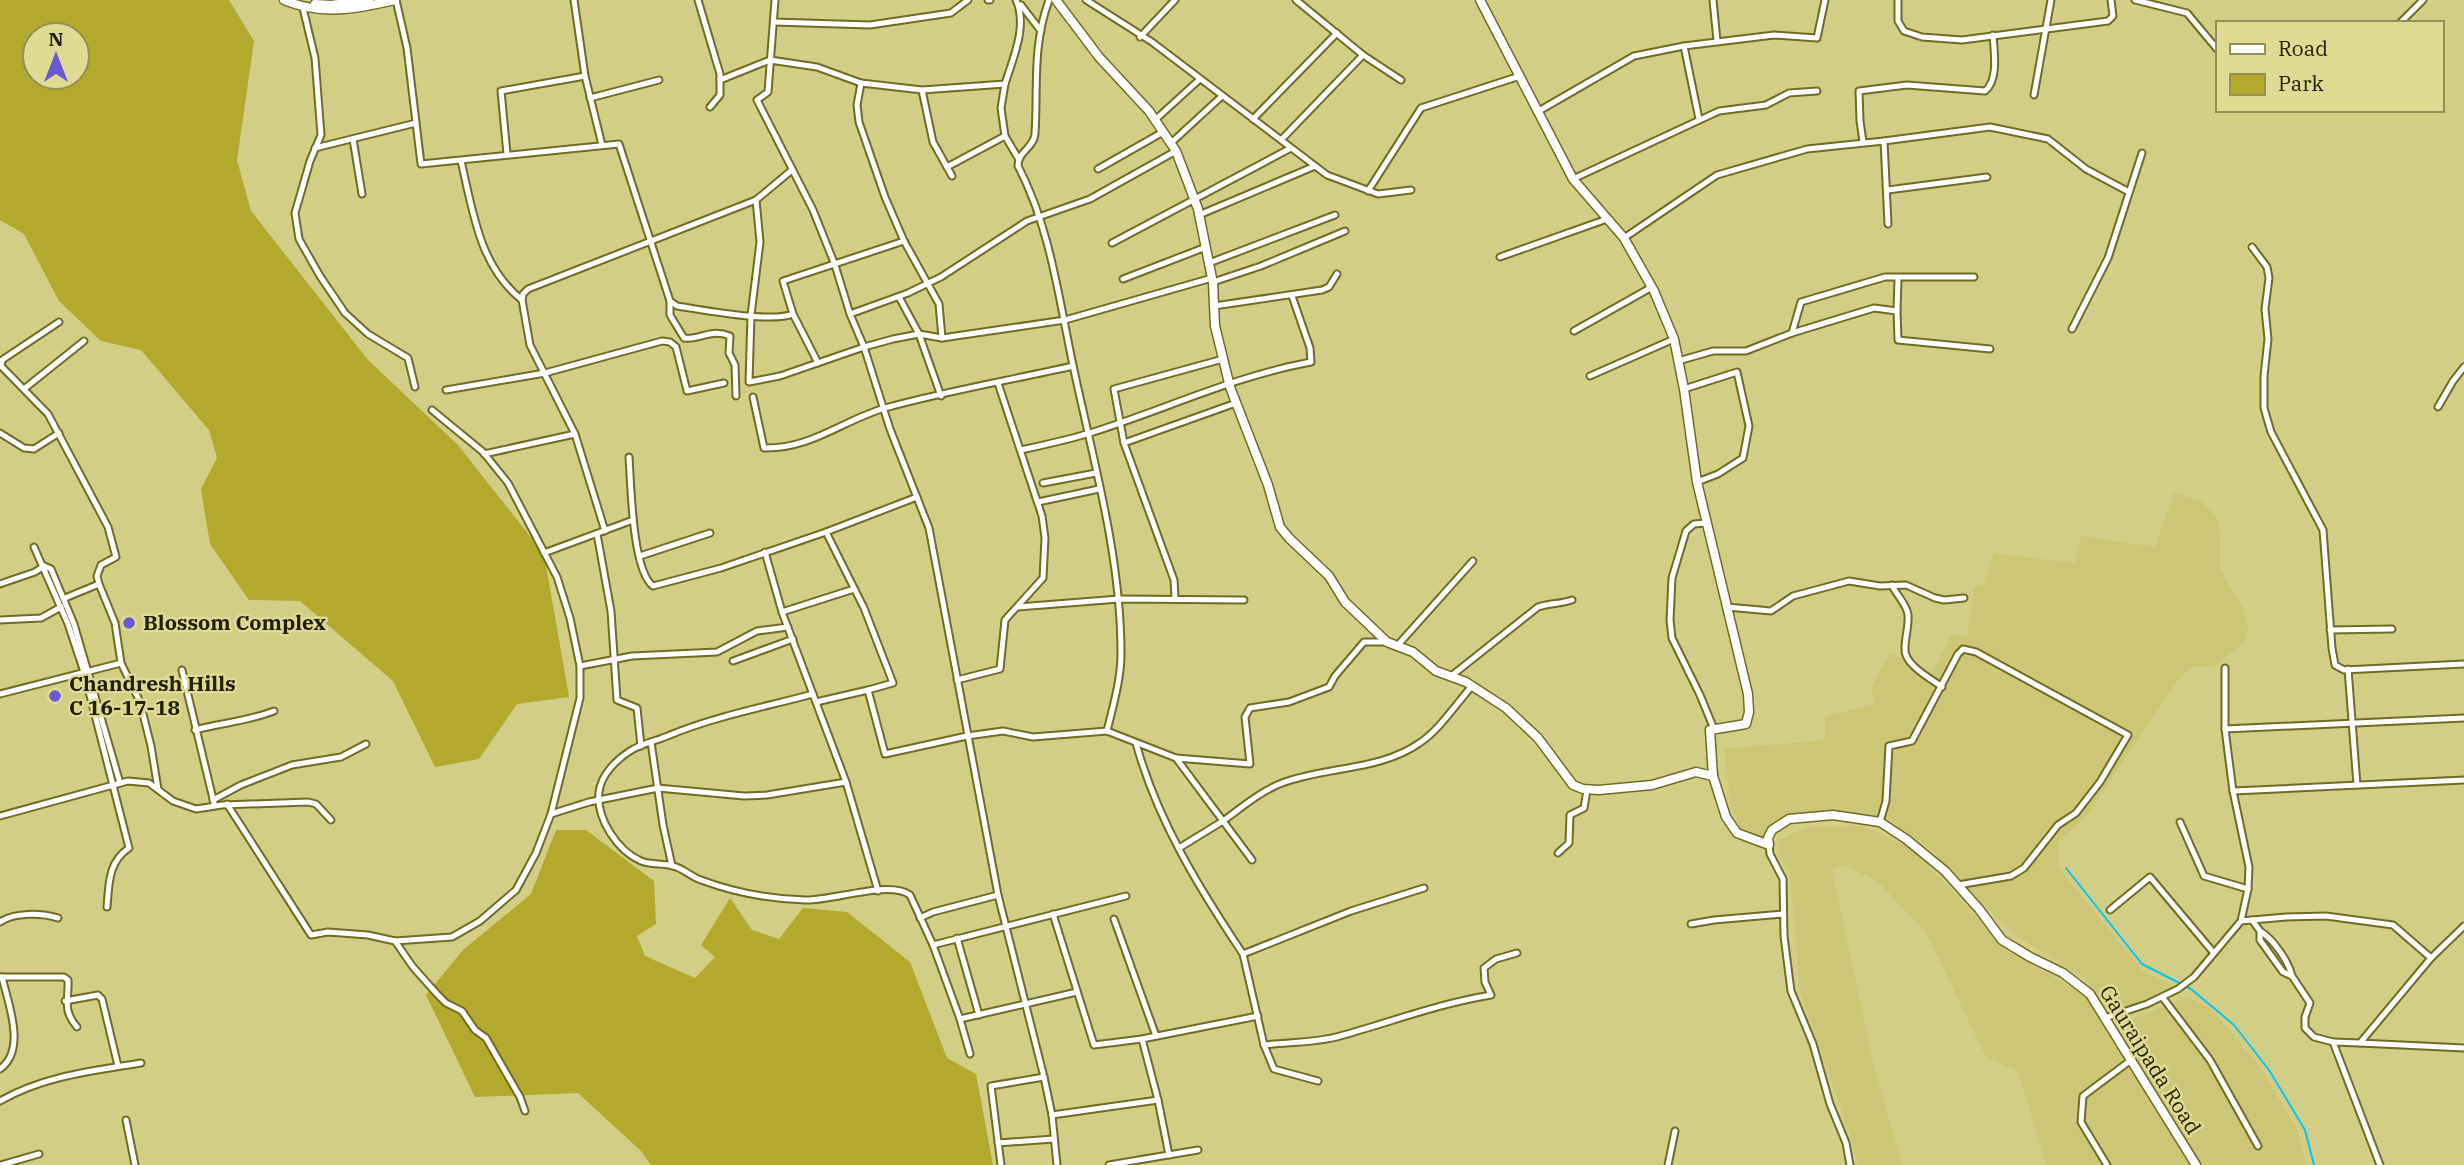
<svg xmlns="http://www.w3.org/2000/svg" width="2464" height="1165" font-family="'IBM Plex Serif',serif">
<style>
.built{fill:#ccc676}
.green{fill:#b2a92d;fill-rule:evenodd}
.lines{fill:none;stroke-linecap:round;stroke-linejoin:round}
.stream{stroke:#05c5f7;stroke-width:2}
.street-casing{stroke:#716b23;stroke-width:9}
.secondary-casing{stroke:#716b23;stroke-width:11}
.street{stroke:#fff;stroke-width:5}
.secondary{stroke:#fff;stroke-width:8}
.poi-dot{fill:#6959d2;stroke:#dfdb93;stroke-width:2.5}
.labels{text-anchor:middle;stroke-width:5;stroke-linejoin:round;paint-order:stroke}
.poi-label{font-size:21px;font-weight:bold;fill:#211e02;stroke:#dfdb93;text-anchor:start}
.street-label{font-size:21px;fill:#211e02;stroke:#dfdb93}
</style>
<rect width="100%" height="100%" fill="#d2ce86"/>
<!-- built -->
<g class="built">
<polygon points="2174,493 2202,502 2216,517 2220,531 2220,569 2243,608 2248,628 2244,643 2215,666 2192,667 2181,676 2086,817 2059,841 2058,862 2064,875 2143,971 2174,986 2141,1002 2106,1011 2083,977 2014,935 1925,844 1890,821 1853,813 1795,816 1768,831 1763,838 1740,828 1731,808 1724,749 1825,740 1825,716 1875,704 1871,687 1890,653 1932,673 1952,634 1967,637 1974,587 1983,585 1994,553 2075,563 2081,536 2155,547"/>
<polygon points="1863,826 1913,849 1978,918 2003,949 2073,988 2092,1002 2193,1165 2046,1165 2018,1072 1986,1057 1925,931 1876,880 1842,865 1832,869 1874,1066 1902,1165 1857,1165 1851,1137 1800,992 1790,874 1779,855 1779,839 1810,827"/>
<polygon points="2188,997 2212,1010 2259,1065 2298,1131 2306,1165 2202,1165 2116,1026"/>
</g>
<!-- green -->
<g class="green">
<path d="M0 0H229L254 41 237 160 251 211 368 360 458 445 544 554 569 697 517 704 479 759 435 767 393 681 300 601 249 600 210 544 201 489 217 458 209 430 141 350 101 341 59 301 24 234 0 220ZM35 35H77V77H35Z"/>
<polygon points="556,830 586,830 654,881 656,924 637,936 645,956 695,978 715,957 701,945 730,898 752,930 779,939 803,908 847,912 910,962 947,1058 976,1074 993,1165 651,1165 641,1151 578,1093 475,1097 426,995 463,950 531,894"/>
</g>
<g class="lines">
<!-- stream -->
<polyline class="stream" points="2066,868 2142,964 2191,989 2234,1025 2269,1070 2305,1130 2314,1165"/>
<defs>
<g id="street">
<path d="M396 0 407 48 421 164 619 144 670 301 677 306C705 310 770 323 793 314L783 281 904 241"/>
<polyline points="574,0 585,76 602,145"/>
<polyline points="698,0 720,74 720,95 710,107"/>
<polyline points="775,0 768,92 757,100 813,210 835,265 850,314 864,347 890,429 929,528 998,895 1044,1077 1052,1115 1057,1165"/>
<polyline points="988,0 990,0"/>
<path d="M1049 0C1032 47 1038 86 1035 134 1034 148 1018 151 1018 166 1051 229 1059 301 1074 370 1094 463 1121 558 1121 653 1121 680 1113 706 1107 731"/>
<polyline points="1086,0 1152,42 1327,175 1378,194 1411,190"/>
<polyline points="1296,0 1363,55 1401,80"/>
<polyline points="1713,0 1717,41"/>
<polyline points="1898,0 1898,21 1904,31 1922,37 1962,40 2108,21 2113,16 2111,0"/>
<polyline points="2135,0 2187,13 2217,49"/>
<polyline points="1021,5 1041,31"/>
<polyline points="303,8 315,58 321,135 310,161 295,213 299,239 320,276 345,313 368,334 408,358 415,387"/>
<polyline points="774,22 870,25 951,13 968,0"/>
<polyline points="2400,23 2423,0"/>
<polyline points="1140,37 1175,0"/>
<path d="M720 80 770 60 817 67 861 83 922 90 1005 84C1013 58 1028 26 1016 0"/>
<polyline points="861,83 857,105 859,122 885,197 904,241 939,304 942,338"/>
<polyline points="922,90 933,142 952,176"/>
<polyline points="2034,95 2051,0"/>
<polyline points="590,98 659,80"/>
<polyline points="1537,112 1634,56 1684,46"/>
<polyline points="1253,119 1337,33"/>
<polyline points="1699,119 1684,46 1774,35 1817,38 1825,0"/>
<polyline points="1155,120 1200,79"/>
<polyline points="1005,136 1018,158"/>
<polyline points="353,139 362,194"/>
<polyline points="1281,140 1363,55"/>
<polyline points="1884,141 1888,224"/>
<path d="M1863 142 1860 121 1859 91 1907 85 1985 91C1999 80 1994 51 1993 35"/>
<polyline points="1171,143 1222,96"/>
<polyline points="315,148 416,123"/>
<polyline points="507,154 501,91 585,76"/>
<path d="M461 161C473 211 479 266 522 300"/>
<polyline points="947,167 1005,136 1001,108 1005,84"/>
<polyline points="1098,169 1163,132"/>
<polyline points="1573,179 1719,111 1766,105 1789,93 1817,91"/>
<polyline points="1888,190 1987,177"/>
<polyline points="1368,191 1421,108 1520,76"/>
<polyline points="756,200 760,242 751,315 749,382 780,376 864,347 893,339 919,334 942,338 1065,320 1212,278"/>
<polyline points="1199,215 1315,166"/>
<polyline points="1624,238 1717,175 1807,149 1884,141 1990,127 2048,139 2086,169 2129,192"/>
<polyline points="1112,243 1291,148"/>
<polyline points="2252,247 2267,267 2269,278 2265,309 2268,339 2264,376 2264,408 2271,432 2323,530 2332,648 2335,665 2344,670 2464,664"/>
<polyline points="1500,257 1607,219"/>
<polyline points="1209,263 1335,215"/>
<polyline points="1123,279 1206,247"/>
<polyline points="1213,282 1261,266 1345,231"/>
<polyline points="899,297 919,334 941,396"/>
<path d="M670 301V315L684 338C698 341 709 328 730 336L729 353 735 365 736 396"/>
<polyline points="1214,306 1322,290 1329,287 1337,274"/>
<polyline points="1897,311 1898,279"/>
<polyline points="793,314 818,363"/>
<polyline points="850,314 908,293 941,277 1027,221 1090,199 1176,151"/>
<polyline points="2072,329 2108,258 2142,153"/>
<polyline points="1574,331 1652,287"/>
<polyline points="1792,333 1874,308 1897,311 1898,340 1990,349"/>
<polyline points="1678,361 1713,351 1746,351 1792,333 1801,302 1885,277 1974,277"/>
<polyline points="0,365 48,414 108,527 116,557 101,565 97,576 99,584 115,623 121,663 140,702 151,746 158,789"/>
<polyline points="1,366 2,360 59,322"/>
<polyline points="1590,376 1674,339"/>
<polyline points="24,389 84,341"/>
<polyline points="1684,389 1737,372 1749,426 1743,458 1718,474 1697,482"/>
<polyline points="446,390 545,373 662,341 670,342 676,347 687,391 724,383"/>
<path d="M753 397 764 448C812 449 843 420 885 408 946 391 1011 380 1073 366"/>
<polyline points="2438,407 2453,381 2464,367"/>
<polyline points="0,433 24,448 34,449 59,433"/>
<polyline points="1124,443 1236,403"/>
<path d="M1021 450C1044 445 1067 440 1090 433 1164 410 1234 376 1311 362L1310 348 1292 296"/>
<polyline points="484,454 575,434"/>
<path d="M629 457C631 484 632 570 653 586L721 568 826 532 864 608 893 683 868 690 885 754 967 736 1003 731 1033 737 1107 731 1176 758 1250 764 1245 717 1250 708 1289 702 1329 687 1335 676 1364 642H1386"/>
<polyline points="1043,483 1096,473"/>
<polyline points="1038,502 1099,489"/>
<polyline points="1707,523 1694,524 1686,531 1672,578 1670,620 1672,638 1700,695 1714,729"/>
<polyline points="605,531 575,434 530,345 522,300 523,294 528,289 756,200 792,170"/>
<polyline points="826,532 917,497"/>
<polyline points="597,534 611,611 617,700 637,708 641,746"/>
<path d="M34 547 68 624 84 672 129 848C108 862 109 884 107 907"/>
<polyline points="544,553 633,520"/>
<polyline points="640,556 710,533"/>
<polyline points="44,566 51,569 74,624 120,783"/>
<polyline points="0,584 35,572 44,566"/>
<path d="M1892 585C1896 595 1907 604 1908 615 1909 626 1905 637 1905 648 1903 664 1930 678 1942 687"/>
<polyline points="65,598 99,584"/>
<polyline points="1175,598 1174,580 1124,443 1114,389 1223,359"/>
<polyline points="1018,607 1119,599 1244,600"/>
<polyline points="1727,607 1771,611 1793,596 1849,581 1880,586 1906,585 1935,598 1944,600 1964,598"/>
<polyline points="782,612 854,589"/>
<polyline points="0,620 41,618 61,607"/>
<polyline points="2330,630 2392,629"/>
<polyline points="1397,646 1473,561"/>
<polyline points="733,661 793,639"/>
<polyline points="580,666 632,656 717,652 757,631 788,627"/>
<polyline points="2225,668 2225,729"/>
<polyline points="2348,669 2357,785"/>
<polyline points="182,670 214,803"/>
<path d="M1450 677 1538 607C1550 603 1560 604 1572 600"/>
<polyline points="957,680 1000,669 1005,620 1043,578 1045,538 1042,516 998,383"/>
<polyline points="0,694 121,663"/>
<path d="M813 694C765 707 716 716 670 735 657 741 642 743 630 751 616 760 601 775 599 792 596 819 618 851 641 861 651 865 662 863 673 866 683 868 691 877 701 880 733 892 771 899 805 900 832 901 889 880 910 895L933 945 960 1019 970 1054"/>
<polyline points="816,702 868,690"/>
<path d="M195 730C222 723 248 721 274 711"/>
<polyline points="651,742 663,825 672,866"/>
<path d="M1136 743C1157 820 1199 888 1243 954L1351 911 1424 888"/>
<path d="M1176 758 1223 821C1241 808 1261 791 1282 783 1327 766 1381 771 1421 742 1439 730 1457 703 1472 686"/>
<polyline points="846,782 878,891"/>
<polyline points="2233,791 2464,780"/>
<polyline points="213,800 241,785 292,765 341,757 366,744"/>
<polyline points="227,804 311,935 328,932 368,935 395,941 452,937 480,921 516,890 536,853 551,814 580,698 580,666 570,618 557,577 508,483 483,452 432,410"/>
<polyline points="551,814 589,802 658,788 744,796 767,795 846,782 782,612 765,552"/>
<polyline points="0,816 128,781 149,783 173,801 196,809 222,805 308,802 316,804 331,820"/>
<polyline points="1880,822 1886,801 1889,746 1912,741 1958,654 1963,649 1976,652 2128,735 2100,782 2076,813 2058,825 2024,868 2011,876 1958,885"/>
<polyline points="2180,822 2204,876 2248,889"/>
<polyline points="1769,845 1770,854 1783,879 1784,936 1791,991 1813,1044 1830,1104 1846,1143 1850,1165"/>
<polyline points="1179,848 1223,821 1252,860"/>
<polyline points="1558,853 1569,843 1570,815 1584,808 1587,790"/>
<polyline points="2110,910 2150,877 2213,952"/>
<polyline points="1053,914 1094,1045 1142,1039 1258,1016"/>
<polyline points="920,918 933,912 998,895"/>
<polyline points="1114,919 1156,1036"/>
<polyline points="2252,920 2260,931 2260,940 2283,972 2292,976 2310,1003 2305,1017 2305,1028 2314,1037 2333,1042 2380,1165"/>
<polyline points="2241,921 2248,889 2249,867 2233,791 2225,729 2464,718"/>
<path d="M0 922C15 912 42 913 58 918"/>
<polyline points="1691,924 1714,920 1783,914"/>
<path d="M2260 931C2273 939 2288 960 2292 976"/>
<polyline points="957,938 979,1015"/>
<polyline points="395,941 413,967 437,994 446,1003 462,1011 475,1030 486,1038 520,1097 525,1111"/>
<polyline points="933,945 1126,896"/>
<path d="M1243 954 1264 1045C1289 1042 1316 1043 1340 1036 1391 1022 1437 1004 1491 995L1485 982 1484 968 1496 959 1517 953"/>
<polyline points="2431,958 2360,1043 2464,1048"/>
<path d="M0 977H64L68 980C69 999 62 1010 77 1027"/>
<polyline points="2163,998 2210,1060 2258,1146"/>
<polyline points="65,1001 98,995 102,999 118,1066"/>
<polyline points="2105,1018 2147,1004 2178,989 2194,977 2241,921 2286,917 2326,916 2393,925 2431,958 2464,926"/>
<polyline points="960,1019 1077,992"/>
<polyline points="1142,1039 1158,1100 1169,1155"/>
<polyline points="2333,1042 2360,1043"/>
<polyline points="1264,1045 1274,1069 1318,1081"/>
<path d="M0 1069C27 1050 8 1003 2 977"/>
<path d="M0 1101C44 1076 92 1071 141 1063"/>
<polyline points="1052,1115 1158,1100"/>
<polyline points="126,1120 135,1165"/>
<polyline points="998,1143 1054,1139"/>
<polyline points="1,1165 39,1154"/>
<polyline points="1001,1165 991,1086 1044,1077"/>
<polyline points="1109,1165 1198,1150"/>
<polyline points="1668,1165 1675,1131"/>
<polyline points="2107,1165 2081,1122 2083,1096 2131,1060"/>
</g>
<g id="secondary">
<path d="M284 0C322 16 356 9 395 0"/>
<polyline points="1056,0 1099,57 1149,111 1176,151 1198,209 1213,283 1215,326 1230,387 1268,485 1280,527 1289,538 1329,576 1345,602 1387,642 1413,652 1436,671 1466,682 1506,708 1538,738 1573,785 1583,789 1599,790 1652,785 1696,772 1713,776 1726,817 1737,833 1769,845 1768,838 1772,830 1789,819 1833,815 1880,822 1906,839 1945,871 1979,909 2002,940 2030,957 2063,973 2090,994 2196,1165"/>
<polyline points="1480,0 1573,179 1624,238 1654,291 1674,339 1684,389 1697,482 1748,694 1749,712 1746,724 1710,730 1713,776"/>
<polyline points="315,4 331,5 369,0"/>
</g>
</defs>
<!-- street casing -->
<use href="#street" class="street-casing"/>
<!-- secondary casing -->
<use href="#secondary" class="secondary-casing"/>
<!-- street -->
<use href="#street" class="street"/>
<!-- secondary -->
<use href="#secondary" class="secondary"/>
</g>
<!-- markers -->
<g class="poi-dot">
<circle cx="129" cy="623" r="7"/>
<circle cx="55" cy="696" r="7"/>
</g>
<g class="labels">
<!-- poi labels -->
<g class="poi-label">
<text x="143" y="630">Blossom Complex</text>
<text x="69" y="691">Chandresh Hills<tspan x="69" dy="24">C 16-17-18</tspan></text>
</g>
<!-- street labels -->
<g class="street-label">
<text transform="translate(2150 1060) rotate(58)" y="7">Gauraipada Road</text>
</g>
</g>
<!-- legend -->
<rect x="2216" y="21" width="228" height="91" fill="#dfdb93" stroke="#938f59" stroke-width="2"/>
<rect x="2230" y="44" width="35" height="10" fill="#ffffff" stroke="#938f59" stroke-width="2"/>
<text x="2278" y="56" font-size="21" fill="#211e02">Road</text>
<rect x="2230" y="74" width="35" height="21" fill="#b2a92d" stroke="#938f59" stroke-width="2"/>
<text x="2278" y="91" font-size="21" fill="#211e02">Park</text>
<!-- north arrow -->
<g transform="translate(56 56)"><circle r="33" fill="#dfdb93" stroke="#938f59" stroke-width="2"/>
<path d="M0-5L12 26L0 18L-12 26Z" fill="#6959d2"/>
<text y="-10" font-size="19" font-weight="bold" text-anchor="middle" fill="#211e02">N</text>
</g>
</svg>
